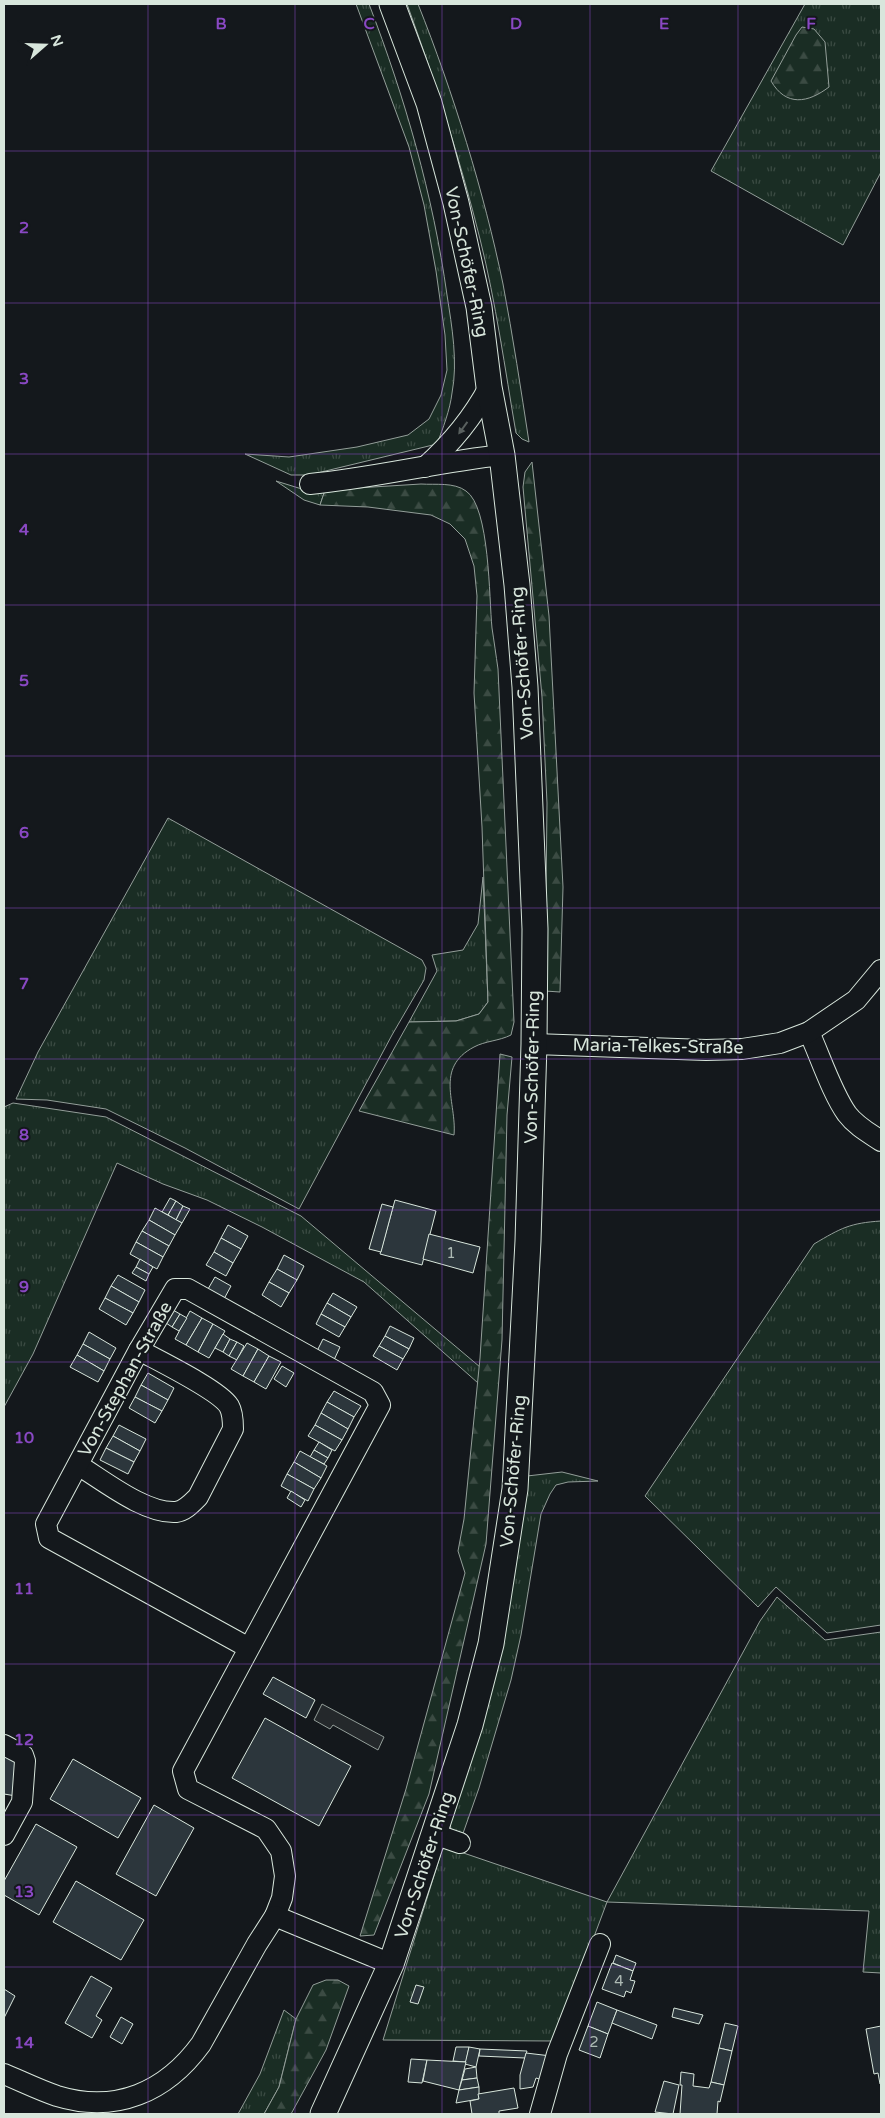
<svg xmlns="http://www.w3.org/2000/svg" width="885" height="2118" font-family="'Varela Round',sans-serif">
<style>
.grass{fill:url(#grass-tufts);stroke:#939e99}
.forest{fill:url(#forest-firs);stroke:#939e99}
.parking{fill:#24282b;stroke:#939e99}
.building{fill:#2c363c;stroke:#d8e6dc}
.lines{fill:none;stroke-linecap:round;stroke-linejoin:round}
.minor-casing{stroke:#d8e6dc;stroke-width:22}
.major-casing{stroke:#d8e6dc;stroke-width:27}
.minor{stroke:#14181c;stroke-width:20}
.major{stroke:#14181c;stroke-width:25}
.oneway{fill:#59605f}
.grid{fill:none;stroke:#8948c3;stroke-width:1;stroke-opacity:0.55}
.labels{text-anchor:middle;stroke-width:4;stroke-linejoin:round;paint-order:stroke}
.number-label{font-size:15px;fill:#adbab4}
.street-label{font-size:18px;fill:#d8e6dc;stroke:#14181c}
.grid-label{font-size:16px;text-anchor:middle;font-weight:bold;fill:#8948c3;stroke:#14181c;stroke-width:4;stroke-linejoin:round;paint-order:stroke}
</style>
<defs>
<pattern id="grass-tufts" width="24" height="20" patternUnits="userSpaceOnUse" patternTransform="scale(1.25)"><rect width="24" height="20" fill="#1a2d24"/><path d="M3 7l-1-3M5 7V3M7 7l1-3M15 17l-1-3M17 17v-4M19 17l1-3" fill="none" stroke="#3b4b43"/></pattern>
<pattern id="forest-firs" width="22" height="20" patternUnits="userSpaceOnUse" patternTransform="scale(1.25)"><rect width="22" height="20" fill="#1a2d24"/><path d="M5 1l3.5 6h-7zM16 11l3.5 6h-7z" fill="#3b4b43"/></pattern>
</defs>
<rect width="100%" height="100%" fill="#14181c"/>
<!-- grass -->
<g class="grass">
<path d="M356 4H369C405 98 433 195 447 295 452 327 458 362 452 393 450 410 443 428 437 444L309 475H291L245 454 289 457 357 447 408 435 429 419 441 395 447 370 445 335 436 271 424 205 409 147Z"/>
<path d="M407 4H418C453 92 484 192 503 284 513 337 521 390 529 442L522 439 516 433C505 369 496 303 480 239 460 159 435 81 407 4Z"/>
<polygon points="805,4 881,4 881,172 843,245 711,171"/>
<polygon points="276,481 305,490 325,490 320,505 304,500"/>
<polygon points="168,818 422,960 426,968 424,980 392,1035 299,1209 185,1148 106,1109 47,1100 16,1099 38,1052"/>
<polygon points="483,877 488,1002 479,1014 456,1021 409,1022 437,971 432,955 463,950 478,924"/>
<polygon points="13,1103 106,1117 301,1216 480,1367 478,1383 364,1282 262,1227 207,1200 163,1184 117,1163 33,1354 4,1407 4,1107"/>
<path d="M881 1221V1625L827 1633 776 1587 758 1607 645 1496 814 1244C841 1228 850 1223 881 1221Z"/>
<polygon points="562,1472 598,1481 568,1482 556,1485 550,1494 541,1514 521,1635 511,1680 479,1788 461,1839 451,1830 450,1822 527,1476"/>
<polygon points="777,1597 825,1640 881,1632 881,1973 863,1972 869,1911 607,1902 555,2041 383,2040 442,1850 446,1847 607,1902 760,1621"/>
<polygon points="284,2010 296,2019 279,2087 264,2114 238,2114 260,2074"/>
</g>
<!-- forest -->
<g class="forest">
<path d="M802 27 814 29 825 42 829 87C808 103 786 107 771 81L796 35Z"/>
<polygon points="532,462 549,616 563,887 560,992 545,991 547,803 542,697 523,487 525,472"/>
<path d="M421 484C435 485 454 482 466 491 490 507 489 599 492 628 494 641 496 655 498 669L514 1022 511 1035C499 1041 485 1041 474 1047 434 1068 457 1103 454 1135L359 1111 409 1022 456 1021 479 1014 488 1002 482 827 474 693 477 596 474 566 465 539 450 524 431 515 368 507 320 505 325 490Z"/>
<polygon points="500,1054 512,1057 507,1115 502,1340 486,1544 429,1794 374,1935 360,1936 406,1789 465,1573 458,1551 464,1519 480,1358"/>
<polygon points="326,1980 338,1980 349,1986 326,2050 291,2114 264,2114 279,2087 296,2019 313,1985"/>
</g>
<!-- parking -->
<polygon class="parking" points="322,1704 384,1737 378,1750 333,1725 330,1729 314,1720"/>
<!-- building -->
<g class="building">
<polygon points="170,1198 176,1201 168,1215 162,1212"/>
<polygon points="395,1200 436,1211 422,1265 380,1254"/>
<polygon points="176,1201 183,1206 176,1220 168,1215"/>
<polygon points="382,1204 393,1207 381,1252 369,1249"/>
<polygon points="183,1206 190,1209 182,1223 176,1220"/>
<polygon points="155,1208 182,1223 175,1235 149,1220"/>
<polygon points="149,1220 175,1235 169,1246 142,1231"/>
<polygon points="228,1225 248,1236 241,1249 221,1238"/>
<polygon points="142,1231 169,1246 163,1257 136,1242"/>
<polygon points="429,1234 480,1247 473,1273 423,1259"/>
<polygon points="221,1238 241,1249 233,1263 214,1252"/>
<polygon points="136,1242 163,1257 157,1269 130,1254"/>
<polygon points="214,1252 233,1263 226,1276 206,1265"/>
<polygon points="284,1255 304,1266 297,1280 277,1269"/>
<polygon points="140,1259 153,1267 149,1274 136,1267"/>
<polygon points="136,1267 149,1274 146,1281 132,1273"/>
<polygon points="277,1269 297,1280 289,1293 269,1282"/>
<polygon points="118,1275 145,1290 139,1302 111,1286"/>
<polygon points="215,1277 231,1286 224,1299 208,1289"/>
<polygon points="269,1282 289,1293 281,1307 262,1295"/>
<polygon points="111,1286 139,1302 133,1313 105,1298"/>
<polygon points="333,1293 357,1307 351,1317 327,1303"/>
<polygon points="105,1298 133,1313 126,1325 99,1309"/>
<polygon points="327,1303 351,1317 345,1327 321,1314"/>
<polygon points="173,1310 180,1314 172,1327 166,1323"/>
<polygon points="190,1311 202,1318 186,1345 175,1339"/>
<polygon points="180,1314 187,1318 179,1331 172,1327"/>
<polygon points="321,1314 345,1327 339,1337 316,1324"/>
<polygon points="202,1318 213,1324 198,1352 186,1345"/>
<polygon points="213,1324 225,1331 209,1358 198,1352"/>
<polygon points="390,1326 414,1338 409,1349 385,1336"/>
<polygon points="89,1332 116,1348 110,1359 83,1344"/>
<polygon points="223,1334 230,1339 223,1352 215,1348"/>
<polygon points="385,1336 409,1349 403,1359 379,1346"/>
<polygon points="230,1339 237,1342 229,1356 223,1352"/>
<polygon points="323,1339 340,1347 334,1360 317,1351"/>
<polygon points="237,1342 244,1346 237,1360 229,1356"/>
<polygon points="247,1343 258,1349 243,1376 231,1369"/>
<polygon points="83,1344 110,1359 104,1371 77,1355"/>
<polygon points="379,1346 403,1359 397,1370 373,1356"/>
<polygon points="258,1349 269,1356 254,1382 243,1376"/>
<polygon points="77,1355 104,1371 98,1382 70,1367"/>
<polygon points="269,1356 281,1362 266,1389 254,1382"/>
<polygon points="282,1366 294,1373 286,1387 274,1379"/>
<polygon points="148,1373 174,1388 168,1400 141,1385"/>
<polygon points="141,1385 168,1400 162,1411 135,1397"/>
<polygon points="334,1391 361,1406 354,1417 327,1402"/>
<polygon points="135,1397 162,1411 155,1423 129,1408"/>
<polygon points="327,1402 354,1417 348,1429 321,1413"/>
<polygon points="321,1413 348,1429 342,1440 315,1425"/>
<polygon points="119,1425 146,1439 140,1451 113,1436"/>
<polygon points="315,1425 342,1440 335,1451 308,1436"/>
<polygon points="113,1436 140,1451 134,1462 106,1448"/>
<polygon points="319,1442 332,1450 328,1458 314,1450"/>
<polygon points="106,1448 134,1462 128,1474 100,1460"/>
<polygon points="314,1450 328,1458 324,1464 310,1457"/>
<polygon points="300,1451 327,1466 321,1478 294,1462"/>
<polygon points="294,1462 321,1478 314,1489 287,1474"/>
<polygon points="287,1474 314,1489 308,1501 281,1486"/>
<polygon points="291,1491 305,1500 301,1507 287,1498"/>
<polygon points="273,1677 315,1700 306,1718 263,1694"/>
<polygon points="265,1718 351,1766 319,1826 232,1778"/>
<polygon points="4,1756 18,1759 16,1796 4,1794"/>
<polygon points="73,1759 141,1798 118,1838 50,1799"/>
<polygon points="154,1805 194,1828 156,1896 116,1874"/>
<polygon points="36,1824 77,1847 39,1915 4,1895 4,1881"/>
<polygon points="76,1881 144,1920 121,1960 53,1922"/>
<polygon points="616,1955 636,1963 633,1971 613,1963"/>
<polygon points="612,1963 633,1971 630,1980 635,1981 631,1993 626,1991 624,1997 602,1989"/>
<polygon points="91,1976 112,1988 96,2016 102,2020 92,2038 65,2023"/>
<polygon points="416,1985 424,1987 418,2004 410,2002"/>
<polygon points="4,1989 15,1996 4,2018"/>
<polygon points="597,2002 617,2010 608,2034 588,2026"/>
<polygon points="674,2008 703,2015 699,2024 672,2017"/>
<polygon points="617,2010 657,2025 652,2039 612,2023"/>
<polygon points="121,2017 133,2024 122,2044 110,2037"/>
<polygon points="725,2023 738,2026 732,2051 719,2048"/>
<polygon points="588,2026 608,2034 600,2058 579,2050"/>
<polygon points="881,2026 881,2084 880,2084 878,2073 874,2074 866,2029"/>
<polygon points="456,2047 469,2047 466,2062 453,2061"/>
<polygon points="469,2047 480,2049 476,2067 465,2064"/>
<polygon points="719,2048 732,2051 724,2085 711,2082"/>
<polygon points="480,2049 527,2051 525,2058 479,2056"/>
<polygon points="526,2053 551,2056 543,2080 536,2078 533,2087 520,2089 520,2075"/>
<polygon points="411,2059 427,2060 422,2083 408,2082"/>
<polygon points="427,2060 466,2062 459,2090 423,2081"/>
<polygon points="476,2067 477,2078 462,2080 465,2069"/>
<polygon points="681,2072 694,2074 693,2086 709,2088 711,2082 724,2085 720,2102 718,2101 717,2114 680,2114 682,2085 680,2085"/>
<polygon points="477,2078 479,2087 459,2090 462,2080"/>
<polygon points="664,2081 679,2085 673,2114 655,2112"/>
<polygon points="479,2087 479,2099 456,2103 459,2090"/>
<polygon points="514,2088 518,2108 499,2111 499,2114 472,2114 470,2101 479,2099 478,2094"/>
</g>
<g class="lines">
<defs>
<g id="minor">
<path d="M425 467C452 443 472 419 489 387"/>
<path d="M310 484C374 478 437 462 502 455"/>
<path d="M809 1032C820 1056 832 1093 847 1114 856 1126 869 1133 881 1141"/>
<polyline points="534,1044 706,1050 742,1049 780,1043 809,1032 856,1000 881,970"/>
<path d="M78 1465C103 1480 145 1514 176 1512 185 1511 192 1503 198 1497L233 1429C233 1422 233 1413 229 1406 219 1390 159 1361 139 1350"/>
<polyline points="249,1648 49,1538 46,1524 139,1350 175,1289 188,1289 373,1392 380,1405 183,1771 188,1789 266,1829 281,1851 285,1876 282,1898 275,1916"/>
<polyline points="4,1745 23,1755 25,1761 22,1802 4,1835"/>
<polyline points="434,1834 460,1843"/>
<path d="M4 2074C21 2081 39 2090 57 2096 116 2114 166 2092 201 2044L257 1944 275 1916 391 1964"/>
<polyline points="540,2114 557,2054 600,1944"/>
</g>
<polyline id="major" points="323,2114 391,1964 470,1725 491,1644 515,1489 528,1241 534,1044 535,929 525,687 517,585 502,455 489,387 479,307 456,203 429,103 392,4"/>
</defs>
<!-- minor casing -->
<use href="#minor" class="minor-casing"/>
<!-- major casing -->
<use href="#major" class="major-casing"/>
<!-- minor -->
<use href="#minor" class="minor"/>
<!-- major -->
<use href="#major" class="major"/>
</g>
<!-- one-way arrows -->
<defs><path id="oneway-solid" d="M-6-.8H1V-3.2L6.5 0L1 3.2V.8H-6Z" transform="scale(1.25)"/></defs>
<use class="oneway" href="#oneway-solid" transform="translate(463 428) rotate(126)"/>
<!-- grid -->
<path class="grid" d="M148 4V2114M295 4V2114M442 4V2114M590 4V2114M738 4V2114M4 151H881M4 303H881M4 454H881M4 605H881M4 756H881M4 908H881M4 1059H881M4 1210H881M4 1362H881M4 1513H881M4 1664H881M4 1815H881M4 1967H881"/>
<g class="labels">
<!-- number labels -->
<g class="number-label">
<text x="451" y="1258">1</text>
<text x="619" y="1986">4</text>
<text x="594" y="2047">2</text>
</g>
<!-- street labels -->
<g class="street-label">
<text transform="translate(467 262) rotate(78)" y="6">Von-Schöfer-Ring</text>
<text transform="translate(522 663) rotate(-94)" y="6">Von-Schöfer-Ring</text>
<text transform="translate(658 1046) rotate(1)" y="6">Maria-Telkes-Straße</text>
<text transform="translate(532 1067) rotate(-89)" y="6">Von-Schöfer-Ring</text>
<text transform="translate(125 1379) rotate(-61)" y="6">Von-Stephan-Straße</text>
<text transform="translate(513 1471) rotate(-85)" y="6">Von-Schöfer-Ring</text>
<text transform="translate(424 1865) rotate(-72)" y="6">Von-Schöfer-Ring</text>
</g>
</g>
<g class="grid-label">
<text x="221" y="29">B</text>
<text x="369" y="29">C</text>
<text x="516" y="29">D</text>
<text x="664" y="29">E</text>
<text x="811" y="29">F</text>
<text x="24" y="233">2</text>
<text x="24" y="384">3</text>
<text x="24" y="535">4</text>
<text x="24" y="686">5</text>
<text x="24" y="838">6</text>
<text x="24" y="989">7</text>
<text x="24" y="1140">8</text>
<text x="24" y="1292">9</text>
<text x="24" y="1443">10</text>
<text x="24" y="1594">11</text>
<text x="24" y="1745">12</text>
<text x="24" y="1897">13</text>
<text x="24" y="2048">14</text>
</g>
<!-- border -->
<rect width="885" height="2118" fill="none" stroke="#d8e6dc" stroke-width="10"/>
<!-- north arrow -->
<g transform="translate(45 45) rotate(70)" stroke="#14181c" stroke-width="4" paint-order="stroke">
<path d="M0-4L9 19L0 12L-9 19Z" fill="#d8e6dc"/>
<text y="-8" font-size="14" font-weight="bold" text-anchor="middle" fill="#d8e6dc">N</text>
</g>
</svg>
